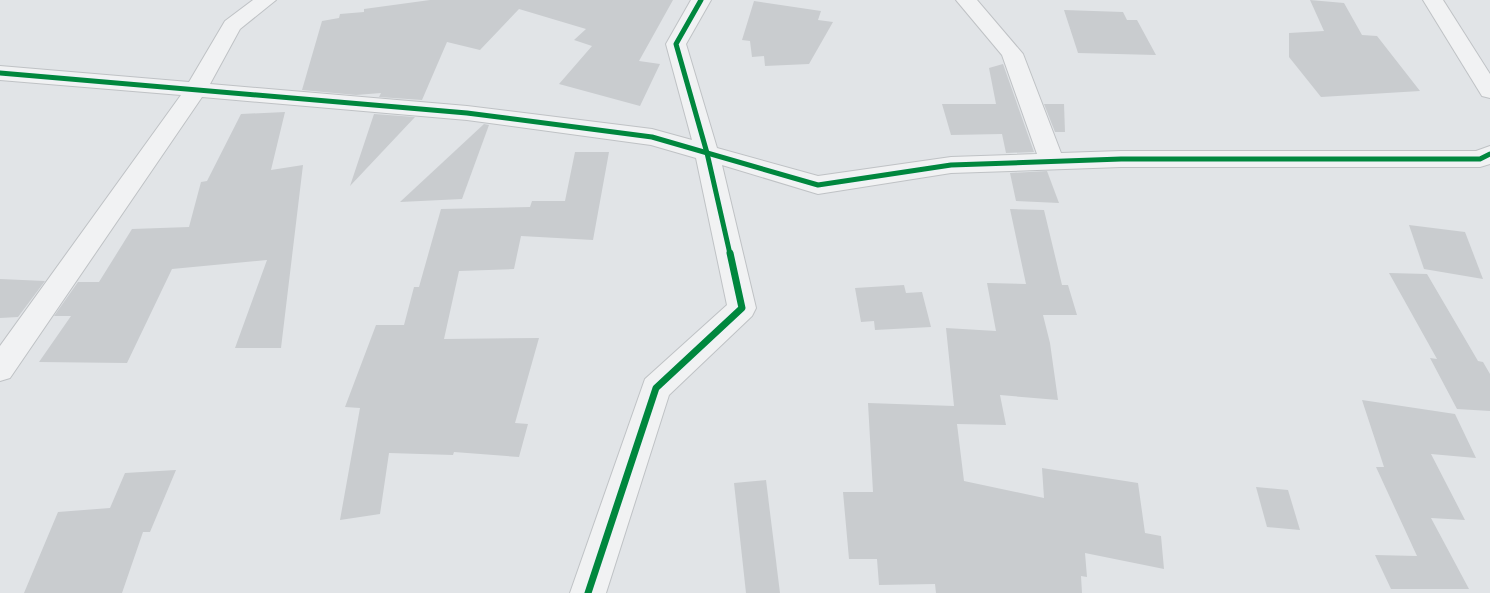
<svg xmlns="http://www.w3.org/2000/svg" width="1490" height="593" font-family="'PT Sans Narrow',sans-serif">
<style>
.building{fill:#c9cccf}
.lines{fill:none;stroke-linecap:round;stroke-linejoin:round}
.street-casing{stroke:#bfc2c5;stroke-width:2}
.street{fill:#f1f2f3;fill-rule:evenodd}
.cycleway-far1-casing{stroke:#eff2f7;stroke-width:8}
.cycleway-casing{stroke:#eff2f7;stroke-width:10}
.cycleway-far1{stroke:#00873e;stroke-width:5}
.cycleway{stroke:#00873e;stroke-width:7}
</style>
<rect width="100%" height="100%" fill="#e1e4e7"/>
<!-- building -->
<g class="building">
<polygon points="430,0 673,0 639,61 660,64 640,106 559,84 592,46 574,40 586,29 519,9 480,50 447,42 422,100 379,97 381,93 356,95 302,90 322,21 339,18 340,14 364,12 364,9"/>
<polygon points="1310,0 1344,3 1362,35 1377,36 1420,91 1321,97 1289,57 1289,33 1324,31"/>
<polygon points="754,1 821,11 818,20 833,22 809,64 765,66 764,56 752,57 750,41 742,40"/>
<polygon points="1064,10 1123,12 1127,20 1137,20 1156,55 1078,53"/>
<polygon points="1003,64 1034,152 1006,153 1002,134 951,135 942,104 996,104 989,68"/>
<polygon points="1044,104 1064,104 1065,132 1055,132"/>
<polygon points="285,112 271,170 303,165 281,348 235,348 267,260 172,269 127,363 39,362 71,316 54,316 78,282 99,282 132,229 189,227 201,182 207,181 241,114"/>
<polygon points="374,114 415,117 350,186"/>
<polygon points="484,124 489,125 462,199 400,202"/>
<polygon points="575,152 609,152 593,240 521,236 514,269 459,271 444,339 539,338 515,423 528,424 519,457 454,452 453,455 389,453 380,514 340,520 360,408 345,407 376,325 404,325 414,287 419,287 441,209 530,207 532,201 565,201"/>
<polygon points="1047,171 1059,203 1016,201 1010,173"/>
<polygon points="1010,209 1044,210 1062,285 1068,285 1077,315 1043,315 1050,343 1058,400 1000,395 1006,425 957,424 964,481 1044,498 1042,468 1138,483 1145,533 1161,536 1164,569 1085,553 1087,577 1081,576 1082,593 936,593 935,584 879,585 877,559 849,559 843,492 873,492 868,403 954,406 946,328 996,331 987,283 1026,284"/>
<polygon points="1409,225 1465,232 1483,279 1424,269"/>
<polygon points="1389,273 1427,274 1478,361 1483,362 1490,374 1490,411 1457,409 1430,358 1437,359"/>
<polygon points="0,279 45,281 18,317 0,318"/>
<polygon points="904,285 906,293 922,292 931,327 875,330 874,321 861,322 855,288"/>
<polygon points="1362,400 1455,414 1476,458 1431,454 1465,520 1431,518 1469,589 1391,589 1375,555 1417,556 1376,467 1384,467"/>
<polygon points="176,470 150,532 143,532 122,593 24,593 58,512 110,508 125,473"/>
<polygon points="766,480 780,593 746,593 734,483"/>
<polygon points="1256,487 1288,490 1300,530 1267,527"/>
</g>
<g class="lines">
<defs>
<g id="street">
<polygon points="253,0 276,0 240,29 210,84 467,106 652,129 692,140 666,44 691,0 711,0 686,44 717,148 818,176 951,157 1037,154 1002,55 956,0 977,0 1023,54 1061,153 1121,151 1476,151 1490,146 1490,164 1480,167 1121,167 951,173 818,194 722,165 756,308 752,316 669,395 606,593 570,593 645,379 727,305 696,158 651,145 467,120 202,97 10,378 0,381 0,346 181,95 0,80 0,66 189,82 225,21"/>
<polygon points="1423,0 1443,0 1490,74 1490,98 1482,96"/>
</g>
</defs>
<!-- street casing -->
<use href="#street" class="street-casing"/>
<!-- street -->
<use href="#street" class="street"/>
<defs>
<g id="cycleway-far1">
<polyline points="701,0 676,44 707,153 730,254"/>
<polyline points="0,73 467,113 652,137 818,185 951,165 1121,159 1480,159 1490,154"/>
</g>
<polyline id="cycleway" points="588,593 656,388 742,308 730,253"/>
</defs>
<!-- cycleway-far1 casing -->
<use href="#cycleway-far1" class="cycleway-far1-casing"/>
<!-- cycleway casing -->
<use href="#cycleway" class="cycleway-casing"/>
<!-- cycleway-far1 -->
<use href="#cycleway-far1" class="cycleway-far1"/>
<!-- cycleway -->
<use href="#cycleway" class="cycleway"/>
</g>
</svg>
